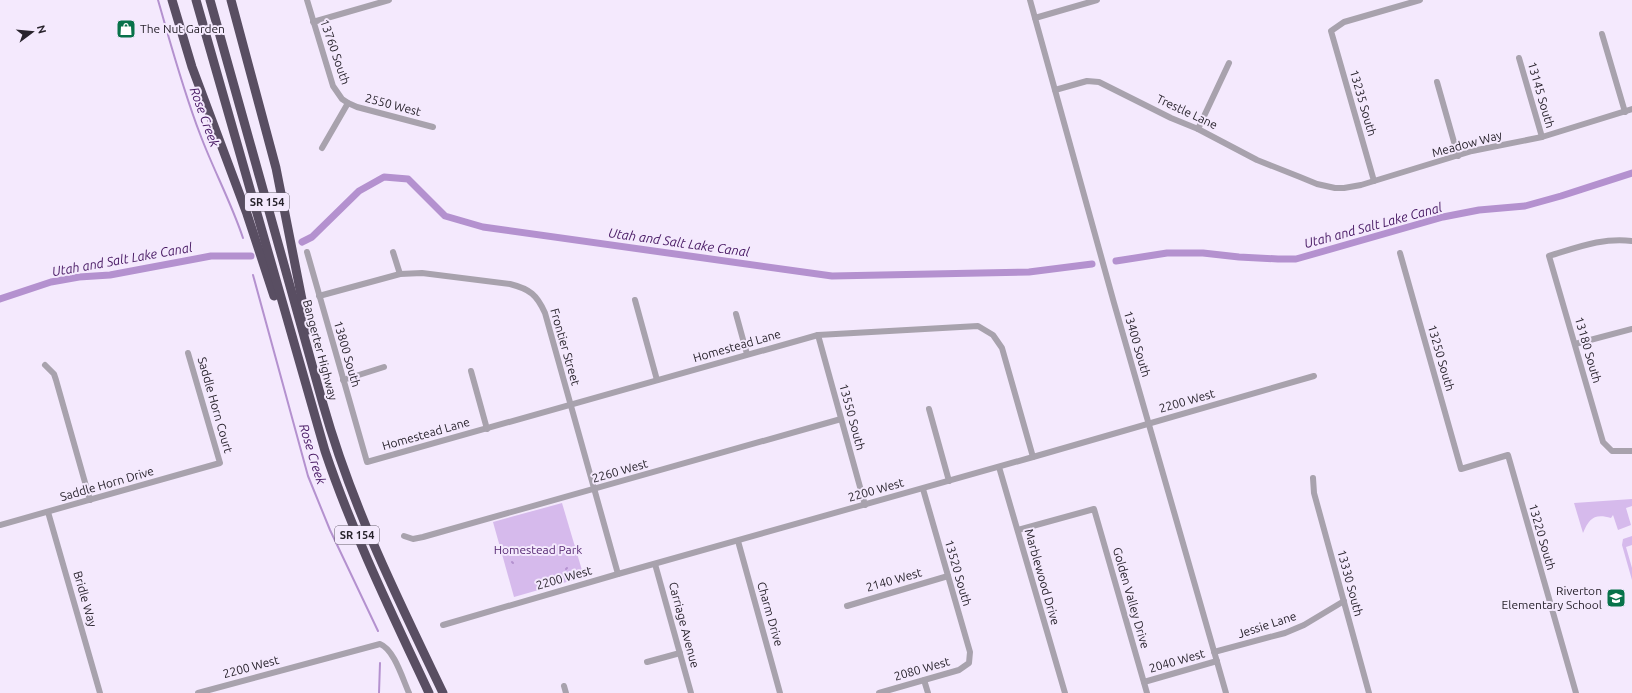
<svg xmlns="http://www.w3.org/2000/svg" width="1632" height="693" font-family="Ubuntu,sans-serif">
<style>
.green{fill:#d6baec}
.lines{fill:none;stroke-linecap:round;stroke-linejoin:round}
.stream{stroke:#b491cf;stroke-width:2}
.canal{stroke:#b491cf;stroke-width:7}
.minor{stroke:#a8a2ad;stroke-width:6}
.highway{stroke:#594e62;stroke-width:9}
.labels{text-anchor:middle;stroke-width:4;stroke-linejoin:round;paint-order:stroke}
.shield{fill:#f4e9fd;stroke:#655e6b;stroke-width:1}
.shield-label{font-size:11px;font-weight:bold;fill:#28232c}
.poi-label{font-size:12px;fill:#28232c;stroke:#f4e9fd;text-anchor:start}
.street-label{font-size:12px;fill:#28232c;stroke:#f4e9fd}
.park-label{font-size:12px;fill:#562973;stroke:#f4e9fd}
.water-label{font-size:13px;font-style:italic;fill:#461762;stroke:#f4e9fd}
</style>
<rect width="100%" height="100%" fill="#f4e9fd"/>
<!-- green -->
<g class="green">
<path d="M1632 499V506L1626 508 1631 525 1618 530 1613 515 1611 518C1594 513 1589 519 1583 533L1574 503Z"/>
<polygon points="562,503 584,577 514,597 493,522"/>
<polygon points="1632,536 1632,545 1626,547 1632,568 1632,580 1622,545 1623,539"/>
</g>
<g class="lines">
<!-- stream -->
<g class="stream">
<path d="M158 0C171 45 183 90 200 134 213 169 231 202 243 238"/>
<polyline points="253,275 308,476 330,530 378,631"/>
<polyline points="512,562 513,563"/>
<polyline points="566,569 567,568"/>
<polyline points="379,693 380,663"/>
</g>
<!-- canal -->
<g class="canal">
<polyline points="302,242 312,237 359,191 384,177 408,179 445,216 483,227 832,276 1029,272 1092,264"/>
<polyline points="1116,261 1167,253 1203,253 1239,257 1278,259 1296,259 1443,217 1479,210 1525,206 1561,196 1632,173"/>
<polyline points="0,299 51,282 79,277 110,275 211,256 251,256"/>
</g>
<!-- minor -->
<g class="minor">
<polyline points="307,0 333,86 342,99 348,103 357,107 433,127"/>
<polyline points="1030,0 1114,303 1226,693"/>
<polyline points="1035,18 1097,0"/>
<polyline points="313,22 389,0"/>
<polyline points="1602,34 1625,112"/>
<polyline points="1519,58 1542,137"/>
<polyline points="1437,82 1458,156"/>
<polyline points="1055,90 1087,81 1099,82 1171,118 1198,129 1257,160 1300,177 1317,184 1335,188 1344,188 1361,185 1472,151 1542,137 1632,109"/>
<polyline points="1198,129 1229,63"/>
<polyline points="322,148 348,103"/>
<polyline points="1374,181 1331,31 1344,22 1420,0"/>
<path d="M1632 241C1603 237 1576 248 1549 256L1603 442 1612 451H1632"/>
<polyline points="307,252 367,462 818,335 978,326 993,335 1002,348 1033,457"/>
<polyline points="393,252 400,274"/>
<polyline points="1400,253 1461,469 1508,455 1576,693"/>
<path d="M319 296 400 274 422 273 510 284C530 289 537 295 545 313L618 574"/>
<polyline points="635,300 657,380"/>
<polyline points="736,314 747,354"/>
<polyline points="818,335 865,505"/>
<polyline points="1575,344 1632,329"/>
<polyline points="45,365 54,374 56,380 90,500"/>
<polyline points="471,371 487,429"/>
<polyline points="343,380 384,367"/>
<polyline points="929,409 949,481"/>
<polyline points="999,467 1065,693"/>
<polyline points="1313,478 1314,493 1369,693"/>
<polyline points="48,512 100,693"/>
<polyline points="0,525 220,463 188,353"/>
<polyline points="1018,530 1094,509 1147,693"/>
<polyline points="404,536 413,539 423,537 841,419"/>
<polyline points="738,541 780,693"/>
<polyline points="655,564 691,693"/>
<polyline points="847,606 948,576"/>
<polyline points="443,625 618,574 1033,457 1314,376"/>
<polyline points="1214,652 1285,633 1304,625 1344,601"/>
<polyline points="647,662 680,653"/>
<polyline points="924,680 928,693"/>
<polyline points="1144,682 1217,661"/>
<polyline points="564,686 566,693"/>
<path d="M198 693 380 644C394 649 403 680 409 693"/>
<polyline points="879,693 959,670 969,663 970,652 923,489"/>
</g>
<!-- highway -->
<g class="highway">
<polyline points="172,0 192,67 247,214 274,296"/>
<path d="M196 0 325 451C353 534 392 614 429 693"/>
<path d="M210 0 323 404C352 507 397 597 443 693"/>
<polyline points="231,0 276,168 308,330"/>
</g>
</g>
<!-- icons -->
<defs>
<symbol id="shop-square" viewBox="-11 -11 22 22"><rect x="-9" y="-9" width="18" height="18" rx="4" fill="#08724a" stroke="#f4e9fd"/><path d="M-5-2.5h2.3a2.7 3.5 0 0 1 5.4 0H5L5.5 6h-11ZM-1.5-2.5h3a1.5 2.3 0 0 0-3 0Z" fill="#fff"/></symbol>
<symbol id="school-square" viewBox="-11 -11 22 22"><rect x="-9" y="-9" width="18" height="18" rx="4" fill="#08724a" stroke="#f4e9fd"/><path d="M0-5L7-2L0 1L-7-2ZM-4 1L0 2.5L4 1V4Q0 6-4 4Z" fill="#fff"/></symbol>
</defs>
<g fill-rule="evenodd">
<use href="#shop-square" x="115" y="18" width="22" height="22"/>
<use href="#school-square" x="1605" y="587" width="22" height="22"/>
</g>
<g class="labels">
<!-- shield labels -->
<g class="shield">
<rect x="245" y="193" width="44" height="18" rx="3"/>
<rect x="335" y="526" width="44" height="18" rx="3"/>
</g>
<g class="shield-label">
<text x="267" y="206">SR 154</text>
<text x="357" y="539">SR 154</text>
</g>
<!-- poi labels -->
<g class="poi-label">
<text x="140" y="33">The Nut Garden</text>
<text x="1602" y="595" text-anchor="end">Riverton<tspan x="1602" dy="14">Elementary School</tspan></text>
</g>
<!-- street labels -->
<g class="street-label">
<text transform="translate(335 52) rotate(71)" y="4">13760 South</text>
<text transform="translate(1541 95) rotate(74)" y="4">13145 South</text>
<text transform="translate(1363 103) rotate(74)" y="4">13235 South</text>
<text transform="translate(393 105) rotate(15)" y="4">2550 West</text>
<text transform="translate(1187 112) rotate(25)" y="4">Trestle Lane</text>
<text transform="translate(1467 144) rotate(-15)" y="4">Meadow Way</text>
<text transform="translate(1137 344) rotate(74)" y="4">13400 South</text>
<text transform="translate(737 346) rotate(-16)" y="4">Homestead Lane</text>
<text transform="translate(565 347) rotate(74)" y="4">Frontier Street</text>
<text transform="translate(320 350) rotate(75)" y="4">Bangerter Highway</text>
<text transform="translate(1588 350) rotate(74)" y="4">13180 South</text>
<text transform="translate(347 354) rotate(74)" y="4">13800 South</text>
<text transform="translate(1441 358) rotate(74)" y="4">13250 South</text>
<text transform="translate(1187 401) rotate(-16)" y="4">2200 West</text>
<text transform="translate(215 405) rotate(74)" y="4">Saddle Horn Court</text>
<text transform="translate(852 417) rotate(75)" y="4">13550 South</text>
<text transform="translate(426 434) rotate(-16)" y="4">Homestead Lane</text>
<text transform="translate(620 471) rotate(-16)" y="4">2260 West</text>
<text transform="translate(107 484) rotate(-16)" y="4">Saddle Horn Drive</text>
<text transform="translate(876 490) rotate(-16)" y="4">2200 West</text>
<text transform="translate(1542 537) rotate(74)" y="4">13220 South</text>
<text transform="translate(958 573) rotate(74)" y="4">13520 South</text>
<text transform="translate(1042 577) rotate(74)" y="4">Marblewood Drive</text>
<text transform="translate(564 578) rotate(-16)" y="4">2200 West</text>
<text transform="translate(894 580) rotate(-16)" y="4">2140 West</text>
<text transform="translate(1350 583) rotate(75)" y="4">13330 South</text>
<text transform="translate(1131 598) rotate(74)" y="4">Golden Valley Drive</text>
<text transform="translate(85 599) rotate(74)" y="4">Bridle Way</text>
<text transform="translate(770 614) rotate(74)" y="4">Charm Drive</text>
<text transform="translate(684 625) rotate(75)" y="4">Carriage Avenue</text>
<text transform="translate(1267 625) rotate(-18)" y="4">Jessie Lane</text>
<text transform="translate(1177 661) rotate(-16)" y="4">2040 West</text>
<text transform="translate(251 667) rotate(-15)" y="4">2200 West</text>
<text transform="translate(922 669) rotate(-16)" y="4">2080 West</text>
</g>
<!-- park labels -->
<g class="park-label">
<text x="538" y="554">Homestead Park</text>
</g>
<!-- water labels -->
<g class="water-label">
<text transform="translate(205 117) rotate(70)" y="5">Rose Creek</text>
<text transform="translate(1373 225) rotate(-15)" y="5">Utah and Salt Lake Canal</text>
<text transform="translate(679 242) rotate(8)" y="5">Utah and Salt Lake Canal</text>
<text transform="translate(122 259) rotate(-10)" y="5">Utah and Salt Lake Canal</text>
<text transform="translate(313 454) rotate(73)" y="5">Rose Creek</text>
</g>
</g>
<!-- north arrow -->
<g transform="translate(32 32) rotate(74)" stroke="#f4e9fd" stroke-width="3" paint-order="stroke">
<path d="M0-3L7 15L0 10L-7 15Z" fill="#28232c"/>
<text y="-6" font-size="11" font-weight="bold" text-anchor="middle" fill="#28232c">N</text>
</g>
</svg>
